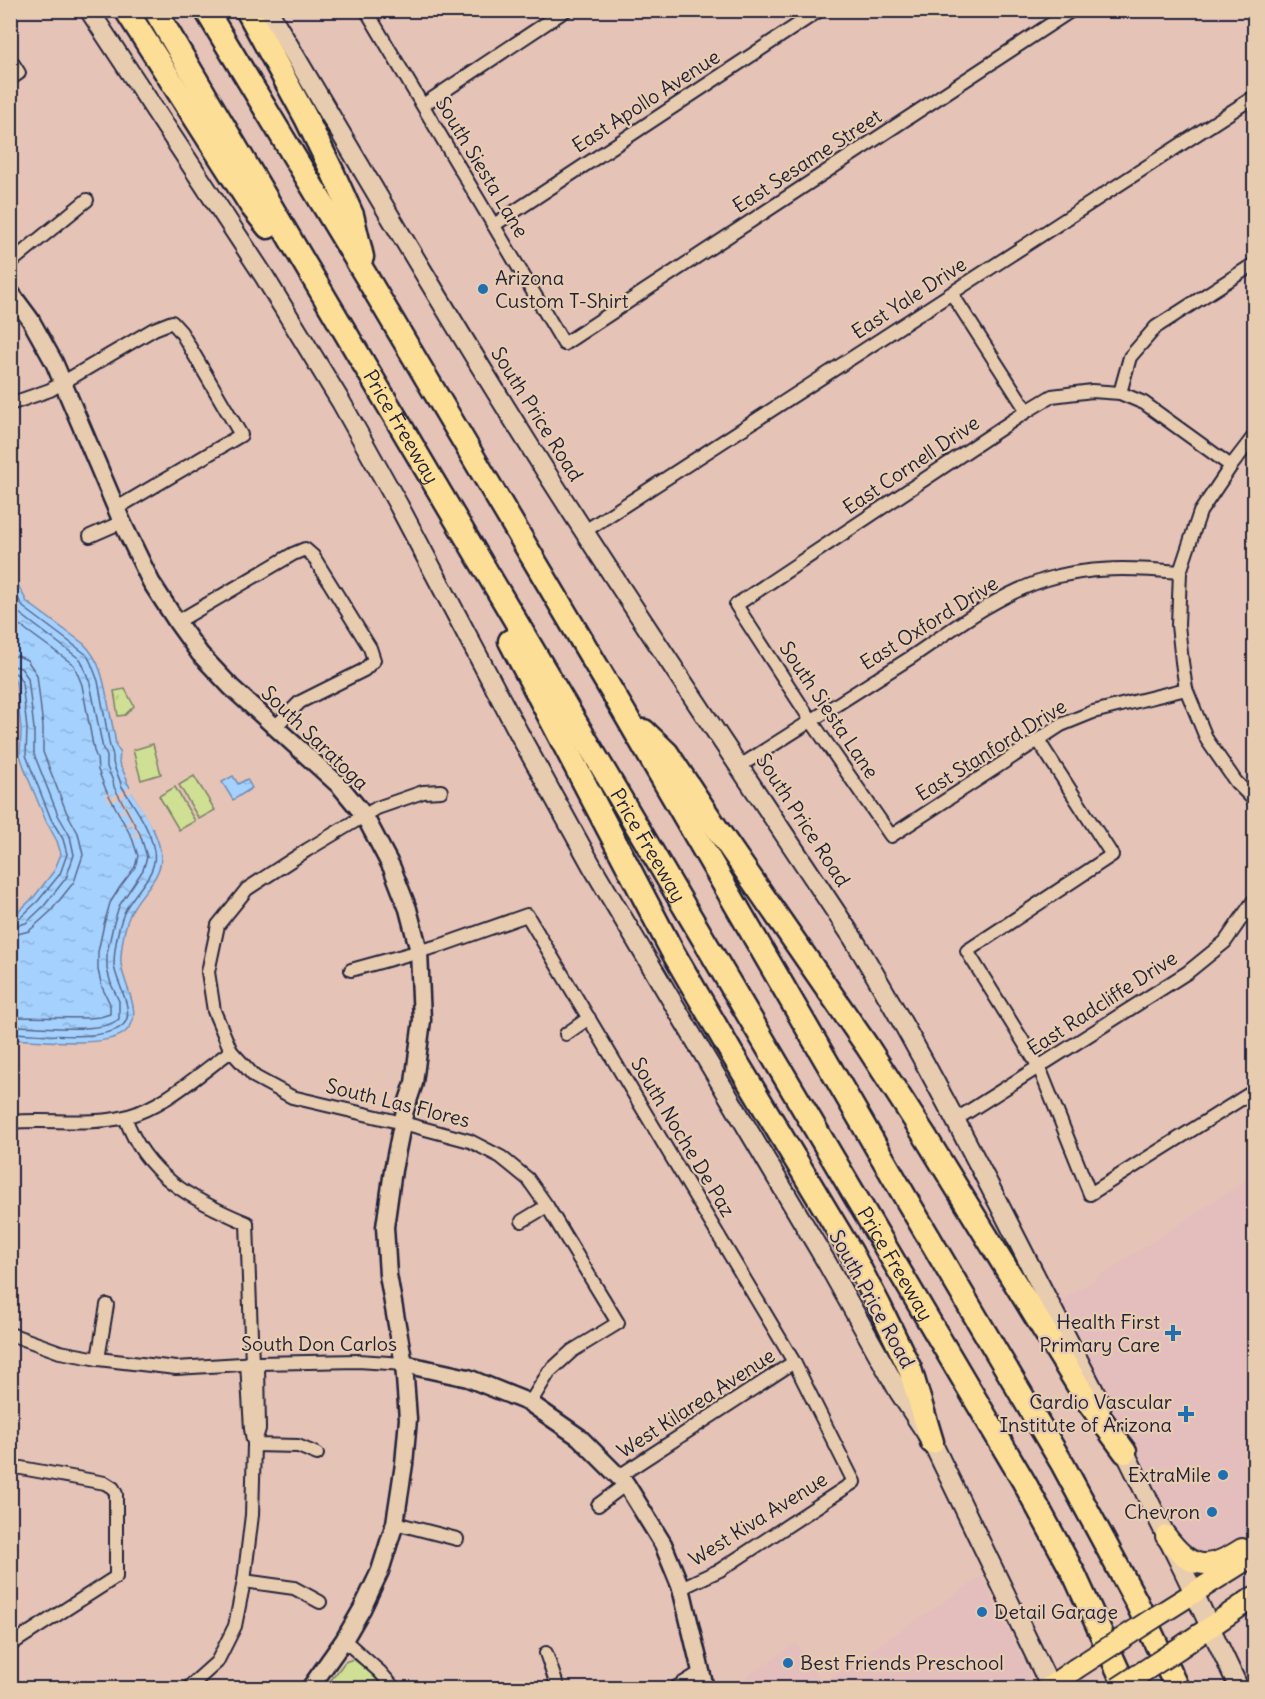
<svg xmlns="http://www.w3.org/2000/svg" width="1265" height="1699" font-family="Delius,sans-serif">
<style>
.built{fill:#e4bdbd}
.grass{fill:#cfdf93;stroke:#788067;stroke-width:1.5}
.park{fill:url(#park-tufts);stroke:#788067;stroke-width:1.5}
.water{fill:url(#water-ripples);stroke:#718bb1;stroke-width:1.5}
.pier{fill:#e6c3b7}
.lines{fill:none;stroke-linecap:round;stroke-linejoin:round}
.shore{stroke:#566889;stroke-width:1.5}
.minor-casing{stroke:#22223b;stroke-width:16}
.tertiary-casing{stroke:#22223b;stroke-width:21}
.secondary-casing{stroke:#22223b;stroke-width:22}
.primary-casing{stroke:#22223b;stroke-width:24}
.motorway-casing{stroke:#22223b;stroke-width:27}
.minor{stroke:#e8ccaf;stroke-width:12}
.tertiary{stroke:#e8ccaf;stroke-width:16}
.secondary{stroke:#e8ccaf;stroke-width:18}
.primary{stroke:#fdde96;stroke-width:20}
.motorway{stroke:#fdde96;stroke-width:22}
.primary-bridge-casing{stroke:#22223b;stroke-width:24;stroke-linecap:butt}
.primary-bridge{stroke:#fdde96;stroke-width:20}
.poi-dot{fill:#1f6fb2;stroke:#e8ccaf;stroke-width:2}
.labels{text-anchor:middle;stroke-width:4.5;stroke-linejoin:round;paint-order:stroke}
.street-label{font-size:20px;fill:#22223b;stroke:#e8ccaf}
.poi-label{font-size:20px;fill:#22223b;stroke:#e8ccaf;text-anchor:end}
</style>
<defs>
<pattern id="park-tufts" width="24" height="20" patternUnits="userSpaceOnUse" patternTransform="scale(1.5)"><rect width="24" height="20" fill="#cfdf93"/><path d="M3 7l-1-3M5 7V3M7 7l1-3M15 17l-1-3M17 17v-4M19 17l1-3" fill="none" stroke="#b1bf80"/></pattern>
<pattern id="water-ripples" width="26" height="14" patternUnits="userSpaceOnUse" patternTransform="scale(1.5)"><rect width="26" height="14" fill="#a5d1ff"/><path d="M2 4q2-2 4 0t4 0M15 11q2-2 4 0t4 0" fill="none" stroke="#8eb3db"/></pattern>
</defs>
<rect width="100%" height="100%" fill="#e6c3b7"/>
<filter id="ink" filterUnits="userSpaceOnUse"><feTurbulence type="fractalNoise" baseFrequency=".0167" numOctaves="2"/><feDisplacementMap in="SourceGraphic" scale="12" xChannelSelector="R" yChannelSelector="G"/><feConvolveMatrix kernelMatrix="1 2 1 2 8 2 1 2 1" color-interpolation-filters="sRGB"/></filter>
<g filter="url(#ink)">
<!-- built -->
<g class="built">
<polygon points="1254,1175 1254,1537 1228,1554 1194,1556 1177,1540 1057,1304"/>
<polygon points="981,1577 1026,1666 1029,1674 1027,1688 730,1688 796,1643 822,1683"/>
</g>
<!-- grass -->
<g class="grass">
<polygon points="153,744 161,774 141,780 133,750"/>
<polygon points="194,776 215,810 199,819 179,785"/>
<polygon points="175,787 195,821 179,830 159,796"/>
<polygon points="353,1659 368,1670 384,1688 325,1688 345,1662"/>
</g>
<!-- park -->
<polygon class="park" points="125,689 134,706 125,715 118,716 114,691"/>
<!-- water -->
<g class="water">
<path d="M10 570 27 602 84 644C103 663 105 689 110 713 112 724 115 735 116 746L120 752 119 763 127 779V782C138 803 160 833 161 857 161 879 140 893 131 912 125 925 122 942 121 956 118 981 149 1014 124 1033 103 1048 37 1040 11 1039V914L18 912 34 897 54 871 61 854 57 841 46 821 26 773 20 755 21 729 16 683 11 674Z"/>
<polygon points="233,776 238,784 247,779 252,788 233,800 222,782"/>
</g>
<!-- pier -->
<polygon class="pier" points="132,786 155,827 152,828 132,792 122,797 142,836 140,837 138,836 132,839 131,837 137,833 132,824 125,828 124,825 131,821 125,811 118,815 117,813 124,809 119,799 110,803 105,794 109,792 112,797"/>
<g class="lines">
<!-- shore -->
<g class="shore">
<path d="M10 584 23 607 87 655 91 663 98 681 110 747C116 758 111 758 114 766 116 773 120 778 121 785 133 805 150 827 154 851 158 873 137 889 127 907 119 921 114 949 114 965 115 981 137 1012 123 1025 104 1043 37 1033 10 1033"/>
<path d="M10 602 19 613 81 660 90 683 103 749 107 756V767L113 781 114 787 140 834 147 857 143 870 119 906 113 926 107 953V969L111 984 119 1001V1019C101 1035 36 1025 10 1026"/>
<polyline points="10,618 74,665 82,685 94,751 97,758 98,770 106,790 132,838 138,856 135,867 120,887 110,903 104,924 98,952 98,970 102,987 110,1004 110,1014 100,1017 88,1018 10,1017"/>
<polyline points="10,656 18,656 27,660 37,675 43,727 43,752 66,811 78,833 83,855 74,882 50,912 29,931 10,936"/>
<polyline points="10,665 21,668 28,678 34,729 34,754 58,815 70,836 74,855 66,878 44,906 26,923 10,927"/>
<polyline points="10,672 17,674 22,682 27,729 26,755 32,771 51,819 63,839 67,854 60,874 38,901 21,917 10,919"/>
</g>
<defs>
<g id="minor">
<polyline points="366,10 564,344 1072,10"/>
<polyline points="10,59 19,73 10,79"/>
<polyline points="423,105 566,10"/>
<polyline points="494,225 820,10"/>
<polyline points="10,263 87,200"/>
<polyline points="952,294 1027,411"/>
<polyline points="1120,393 1130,357 1156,327 1254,264"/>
<polyline points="10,404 50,390 154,329 172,322 181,332 241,435 117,508"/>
<polyline points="585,531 1254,97"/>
<polyline points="90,536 122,522"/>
<polyline points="1180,572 1178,625 1182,662 1186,689 1207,740 1236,782 1254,800"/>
<polyline points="177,622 293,554 305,549 313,556 370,648 374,660 364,670 300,702 276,726"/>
<polyline points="1186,689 1093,712 1061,725 891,836 812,722 736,605 1027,411 1052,396 1092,391 1120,393 1144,403 1231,466"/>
<polyline points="1038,740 1112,855 967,951 1039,1067 1090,1194 1254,1091"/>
<path d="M740 766C797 730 854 694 910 658 953 629 995 596 1044 580 1089 566 1134 568 1180 572L1200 512 1231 466 1254 436"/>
<polyline points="351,970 442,945 527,915 794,1362 854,1482 720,1570 681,1588"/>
<polyline points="566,1034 589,1018"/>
<polyline points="231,1051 255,1077 292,1097 403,1123 470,1141 501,1157 528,1179 547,1206 618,1323 572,1351 549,1372 530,1403"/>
<path d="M125 1117C146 1176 192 1200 247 1223L252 1363"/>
<polyline points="955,1120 1188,972 1225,942 1254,900"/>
<path d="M10 1122C48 1118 88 1126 125 1117 164 1107 199 1074 231 1051L214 1011 208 972 218 925 247 889 307 850 377 808 423 792 441 791"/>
<polyline points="522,1221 547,1206"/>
<polyline points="10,1334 60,1352 98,1359 176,1368 258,1363 358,1361 404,1364"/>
<polyline points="98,1359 107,1305"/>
<polyline points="247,1363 251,1429 253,1440"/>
<polyline points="254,1445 298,1446 317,1454"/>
<polyline points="10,1466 105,1483 113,1488 116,1494 116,1577 10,1645"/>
<polyline points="619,1476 794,1362"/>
<polyline points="598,1505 626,1484"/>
<polyline points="395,1523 457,1539"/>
<polyline points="244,1581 294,1588 320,1602"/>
<polyline points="344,1640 380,1672 394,1688"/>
<polyline points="546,1653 558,1688"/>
<polyline points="188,1688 217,1662 235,1626 244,1581 252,1515 254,1445 259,1429 258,1363"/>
<polyline points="675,1688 701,1672"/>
</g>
<g id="tertiary">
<polyline points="10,292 30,319 54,362 122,522 151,582 177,622 200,654 231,687 340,786 364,815 392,868 408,909 419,951 422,1020 414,1083 405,1110 393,1170 385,1227 388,1275 404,1364 408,1419 404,1464 395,1523 380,1571 362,1609 344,1640 310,1688"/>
<polyline points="404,1364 468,1378 530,1403 579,1437 626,1484 663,1544 681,1588 705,1688"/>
</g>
<g id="secondary">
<polyline points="89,10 264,276 341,402 399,506 523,741 592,866 827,1263 899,1392 932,1442 1051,1688"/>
<path d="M268 10C358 162 447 315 541 464 642 624 749 780 853 938 944 1088 1021 1250 1102 1406"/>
<polyline points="1120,1442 1186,1576 1239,1688"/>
</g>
<g id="primary">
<path d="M1166 1536C1191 1569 1206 1572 1242 1549"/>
<polyline points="1157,1616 1254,1555"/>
<polyline points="1178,1649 1254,1597"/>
<polyline points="1048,1688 1075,1669"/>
</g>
<g id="motorway">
<polyline points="126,10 252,207 268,227"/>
<path id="s1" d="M155 10 1024 1482 1075 1576 1126 1688"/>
<polyline points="206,10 366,276 624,712 908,1202 1063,1465 1136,1601 1177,1688"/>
<polyline points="247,10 306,118 333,173 352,215 362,257"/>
<polyline points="510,641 671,949 732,1054 851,1252 879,1305 910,1369 932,1442"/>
<polyline points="644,731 667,753 717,829 867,1046 925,1136 1087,1400 1125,1452"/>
</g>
</defs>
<!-- minor casing -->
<use href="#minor" class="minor-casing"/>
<!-- tertiary casing -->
<use href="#tertiary" class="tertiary-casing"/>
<!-- secondary casing -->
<use href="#secondary" class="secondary-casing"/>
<!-- primary casing -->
<use href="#primary" class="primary-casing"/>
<!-- motorway casing -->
<use href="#motorway" class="motorway-casing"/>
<!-- minor -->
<use href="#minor" class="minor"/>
<!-- tertiary -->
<use href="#tertiary" class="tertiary"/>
<!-- secondary -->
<use href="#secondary" class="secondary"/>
<!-- primary -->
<use href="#primary" class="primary"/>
<!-- motorway -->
<use href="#motorway" class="motorway"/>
<defs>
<g id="primary-bridge">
<polyline points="1075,1669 1157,1616"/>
<polyline points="1118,1688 1178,1649"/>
</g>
</defs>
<!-- primary-bridge casing -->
<use href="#primary-bridge" class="primary-bridge-casing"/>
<!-- primary-bridge -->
<use href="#primary-bridge" class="primary-bridge"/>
</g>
</g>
<!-- markers -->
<g class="poi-dot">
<circle cx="483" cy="289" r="6"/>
<path d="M1170 1324h6v6h6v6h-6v6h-6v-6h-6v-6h6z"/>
<path d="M1183 1405h6v6h6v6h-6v6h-6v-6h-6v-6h6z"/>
<circle cx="1223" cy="1475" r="6"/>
<circle cx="1212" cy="1512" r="6"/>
<circle cx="982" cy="1612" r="6"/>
<circle cx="788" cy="1663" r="6"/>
</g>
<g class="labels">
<!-- street labels -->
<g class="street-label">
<text transform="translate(646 101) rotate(-33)" y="7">East Apollo Avenue</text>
<text transform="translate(807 161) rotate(-33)" y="7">East Sesame Street</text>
<text transform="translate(482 167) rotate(59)" y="7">South Siesta Lane</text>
<text transform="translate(909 298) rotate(-33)" y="7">East Yale Drive</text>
<text transform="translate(537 414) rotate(58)" y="7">South Price Road</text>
<text dy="7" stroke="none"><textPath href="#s1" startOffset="484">Price Freeway</textPath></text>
<text transform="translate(911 465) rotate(-34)" y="7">East Cornell Drive</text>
<text transform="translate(929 623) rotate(-32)" y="7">East Oxford Drive</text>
<text transform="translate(829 710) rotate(56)" y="7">South Siesta Lane</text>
<text transform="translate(315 738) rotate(44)" y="7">South Saratoga</text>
<text transform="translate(991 750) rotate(-32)" y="7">East Stanford Drive</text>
<text transform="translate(803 820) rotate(57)" y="7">South Price Road</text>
<text dy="7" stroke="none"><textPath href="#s1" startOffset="970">Price Freeway</textPath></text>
<text transform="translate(1102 1003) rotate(-33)" y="7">East Radcliffe Drive</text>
<text transform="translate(398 1103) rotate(14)" y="7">South Las Flores</text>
<text transform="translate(683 1137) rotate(59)" y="7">South Noche De Paz</text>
<text dy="7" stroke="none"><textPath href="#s1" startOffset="1456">Price Freeway</textPath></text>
<text transform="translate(872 1299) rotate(61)" y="7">South Price Road</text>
<text x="319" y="1351">South Don Carlos</text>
<text transform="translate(696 1403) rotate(-33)" y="7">West Kilarea Avenue</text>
<text transform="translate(758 1519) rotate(-32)" y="7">West Kiva Avenue</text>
</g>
<!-- poi labels -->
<g class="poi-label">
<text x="495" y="285" text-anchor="start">Arizona<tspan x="495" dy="23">Custom T-Shirt</tspan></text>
<text x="1160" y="1329">Health First<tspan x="1160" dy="23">Primary Care</tspan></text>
<text x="1172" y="1409">Cardio Vascular<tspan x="1172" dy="23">Institute of Arizona</tspan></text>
<text x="1211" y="1482">ExtraMile</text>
<text x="1200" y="1519">Chevron</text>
<text x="994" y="1619" text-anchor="start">Detail Garage</text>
<text x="800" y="1670" text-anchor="start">Best Friends Preschool</text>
</g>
</g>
<!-- margin -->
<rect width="1265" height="1699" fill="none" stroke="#e8ccaf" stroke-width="36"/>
<rect x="18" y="18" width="1229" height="1663" fill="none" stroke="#22223b" stroke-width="2" filter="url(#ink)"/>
</svg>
